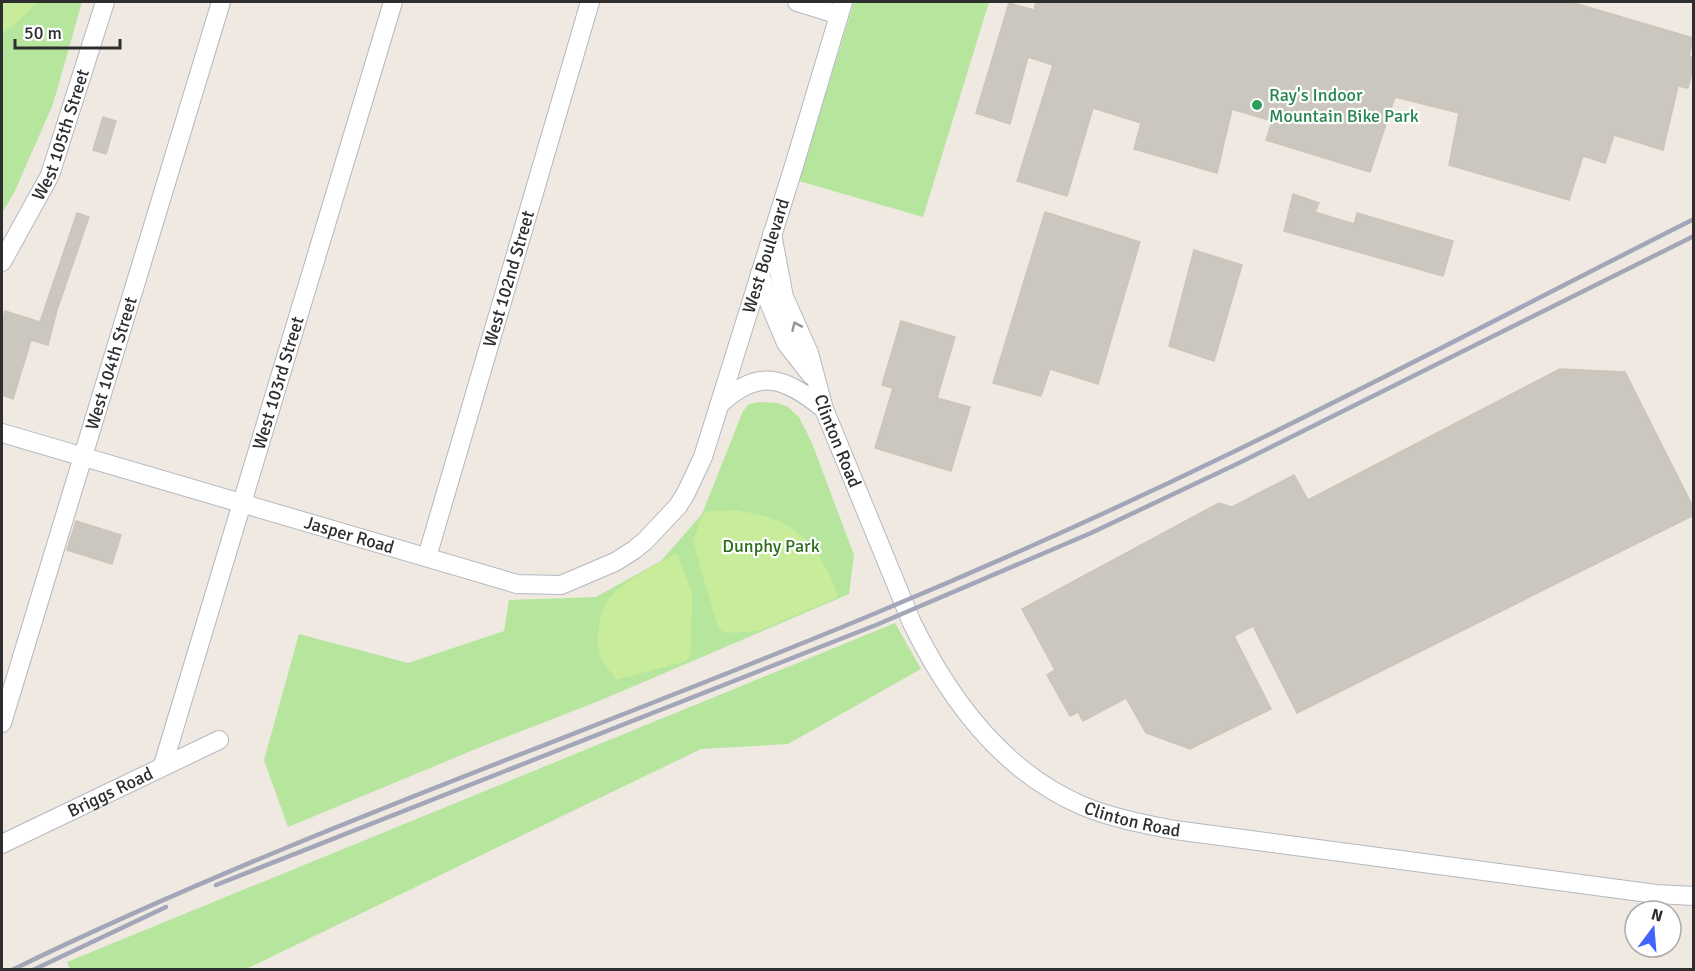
<svg xmlns="http://www.w3.org/2000/svg" width="1695" height="971" font-family="Signika,sans-serif">
<style>
.green{fill:#b6e59e}
.pitch{fill:#c9ec9a}
.building{fill:#cbc7bf;stroke:#cbc5ba;stroke-width:1.5}
.lines{fill:none;stroke-linecap:round;stroke-linejoin:round}
.minor-casing{stroke:#b4b7c1;stroke-width:20}
.minor{stroke:#fff;stroke-width:18}
.rail{stroke:#a3a6b8;stroke-width:4.5}
.oneway{stroke:#969696}
.leisure-dot{fill:#2e9e5b;stroke:#fff;stroke-width:2}
.labels{text-anchor:middle;stroke-width:4.5;stroke-linejoin:round;paint-order:stroke}
.leisure-label{font-size:18px;fill:#27864d;stroke:#fff;text-anchor:start}
.street-label{font-size:18px;fill:#2e2e2e;stroke:#fff}
.park-label{font-size:18px;fill:#2c6e1b;stroke:#fff}
</style>
<rect width="100%" height="100%" fill="#efe9e1"/>
<!-- green -->
<g class="green">
<polygon points="2,2 82,2 53,104 14,193 2,213"/>
<polygon points="854,2 989,2 923,217 799,181"/>
<polygon points="758,402 778,403 788,407 799,417 812,443 854,555 849,594 599,701 488,744 288,827 264,760 299,634 408,663 504,631 509,600 596,597 661,561 702,514 743,411 749,404"/>
<polygon points="895,623 921,669 788,744 701,749 246,969 70,969 67,962"/>
</g>
<!-- pitch -->
<g class="pitch">
<polygon points="2,2 38,2 16,23 2,33"/>
<path d="M737 510C751 514 770 516 783 523 810 538 830 568 838 597L758 631 725 633 718 628 693 542 701 518 705 512Z"/>
<path d="M677 553 692 592 691 653 686 661 616 680C611 672 603 664 600 656 595 640 599 610 610 597 624 581 658 564 677 553Z"/>
</g>
<!-- building -->
<g class="building">
<polygon points="1036,2 1571,2 1693,38 1689,55 1694,59 1694,62 1688,88 1678,86 1663,150 1614,135 1605,163 1583,156 1569,200 1449,165 1459,113 1395,97 1370,172 1266,140 1272,121 1232,109 1217,173 1134,149 1141,123 1093,108 1067,196 1017,181 1053,65 1028,57 1010,124 976,113 1009,3 1034,10"/>
<polygon points="103,117 116,121 106,154 93,150"/>
<polygon points="1293,194 1319,203 1315,212 1354,224 1357,213 1453,241 1443,276 1284,231"/>
<polygon points="1045,212 1140,242 1098,384 1050,369 1041,396 993,383"/>
<polygon points="77,213 89,217 57,310 48,345 31,340 13,399 2,395 2,324 5,311 40,322"/>
<polygon points="1194,250 1242,265 1214,361 1169,346"/>
<polygon points="901,321 955,337 937,398 970,407 951,471 875,448 893,388 882,385"/>
<polygon points="1560,369 1625,372 1694,509 1694,515 1297,713 1253,626 1234,636 1271,709 1190,749 1146,733 1126,698 1083,721 1078,712 1070,716 1047,675 1055,670 1022,609 1219,503 1232,507 1294,475 1308,500"/>
<polygon points="76,521 121,535 112,564 67,550"/>
</g>
<g class="lines">
<defs>
<g id="minor">
<polyline points="797,2 839,15"/>
<path id="s1" d="M772 234 784 297 809 353 824 409 912 623C949 699 1003 772 1083 806 1112 818 1144 824 1175 830L1656 894 1694 896"/>
<path id="s2" d="M2 262 50 175 105 2"/>
<polyline points="760,273 768,300 786,343 811,375"/>
<path d="M719 405C759 367 784 377 824 409"/>
<path id="s3" d="M2 433 517 584 561 585 615 562 634 550 645 541 678 506 686 493 703 457 793 169 843 2"/>
<path id="s4" d="M427 557 590 2"/>
<path id="s5" d="M2 723 221 2"/>
<path id="s6" d="M163 765 393 2"/>
<path id="s7" d="M2 844 219 740"/>
</g>
</defs>
<!-- minor casing -->
<use href="#minor" class="minor-casing"/>
<!-- minor -->
<use href="#minor" class="minor"/>
<!-- rail -->
<g class="rail">
<polyline points="216,885 876,625 1091,533 1239,463 1694,236"/>
<path d="M12 970C293 833 589 733 876 613 996 563 1114 510 1231 453 1386 378 1539 297 1694 219"/>
<polyline points="33,970 166,907"/>
</g>
</g>
<!-- one-way arrows -->
<defs><path id="oneway-chevron" d="M-2-3.5L2.5 0L-2 3.5" fill="none" stroke-width="1.6" stroke-linecap="round" stroke-linejoin="round" transform="scale(1.5)"/></defs>
<use class="oneway" href="#oneway-chevron" transform="translate(796 326) rotate(-114)"/>
<!-- markers -->
<circle class="leisure-dot" cx="1257" cy="105" r="6"/>
<g class="labels">
<!-- leisure labels -->
<g class="leisure-label">
<text x="1269" y="101">Ray's Indoor<tspan x="1269" dy="21">Mountain Bike Park</tspan></text>
</g>
<!-- street labels -->
<g class="street-label">
<text dy="6" stroke="none"><textPath href="#s2" startOffset="141">West 105th Street</textPath></text>
<text dy="6" stroke="none"><textPath href="#s3" startOffset="990">West Boulevard</textPath></text>
<text dy="6" stroke="none"><textPath href="#s4" startOffset="290">West 102nd Street</textPath></text>
<text dy="6" stroke="none"><textPath href="#s5" startOffset="376">West 104th Street</textPath></text>
<text dy="6" stroke="none"><textPath href="#s6" startOffset="399">West 103rd Street</textPath></text>
<text dy="6" stroke="none"><textPath href="#s1" startOffset="218">Clinton Road</textPath></text>
<text dy="6" stroke="none"><textPath href="#s3" startOffset="362">Jasper Road</textPath></text>
<text dy="6" stroke="none"><textPath href="#s7" startOffset="120">Briggs Road</textPath></text>
<text dy="6" stroke="none"><textPath href="#s1" startOffset="722">Clinton Road</textPath></text>
</g>
<!-- park labels -->
<g class="park-label">
<text x="771" y="552">Dunphy Park</text>
</g>
</g>
<!-- border -->
<rect width="1695" height="971" fill="none" stroke="#2e2e2e" stroke-width="6"/>
<!-- north arrow -->
<g transform="translate(1653 929) rotate(16)"><circle r="28" fill="#ffffff" stroke="#ababab" stroke-width="1.5"/>
<path d="M0-4.5L10 22L0 15L-10 22Z" fill="#4264fb"/>
<text y="-9" font-size="16" font-weight="bold" text-anchor="middle" fill="#2e2e2e">N</text>
</g>
<!-- scale -->
<path d="M15 39v9h105v-9" fill="none" stroke="#2e2e2e" stroke-width="3"/>
<text x="24" y="39" font-size="18" fill="#2e2e2e" stroke="#ffffff" stroke-width="4.5" paint-order="stroke">50 m</text>
</svg>
